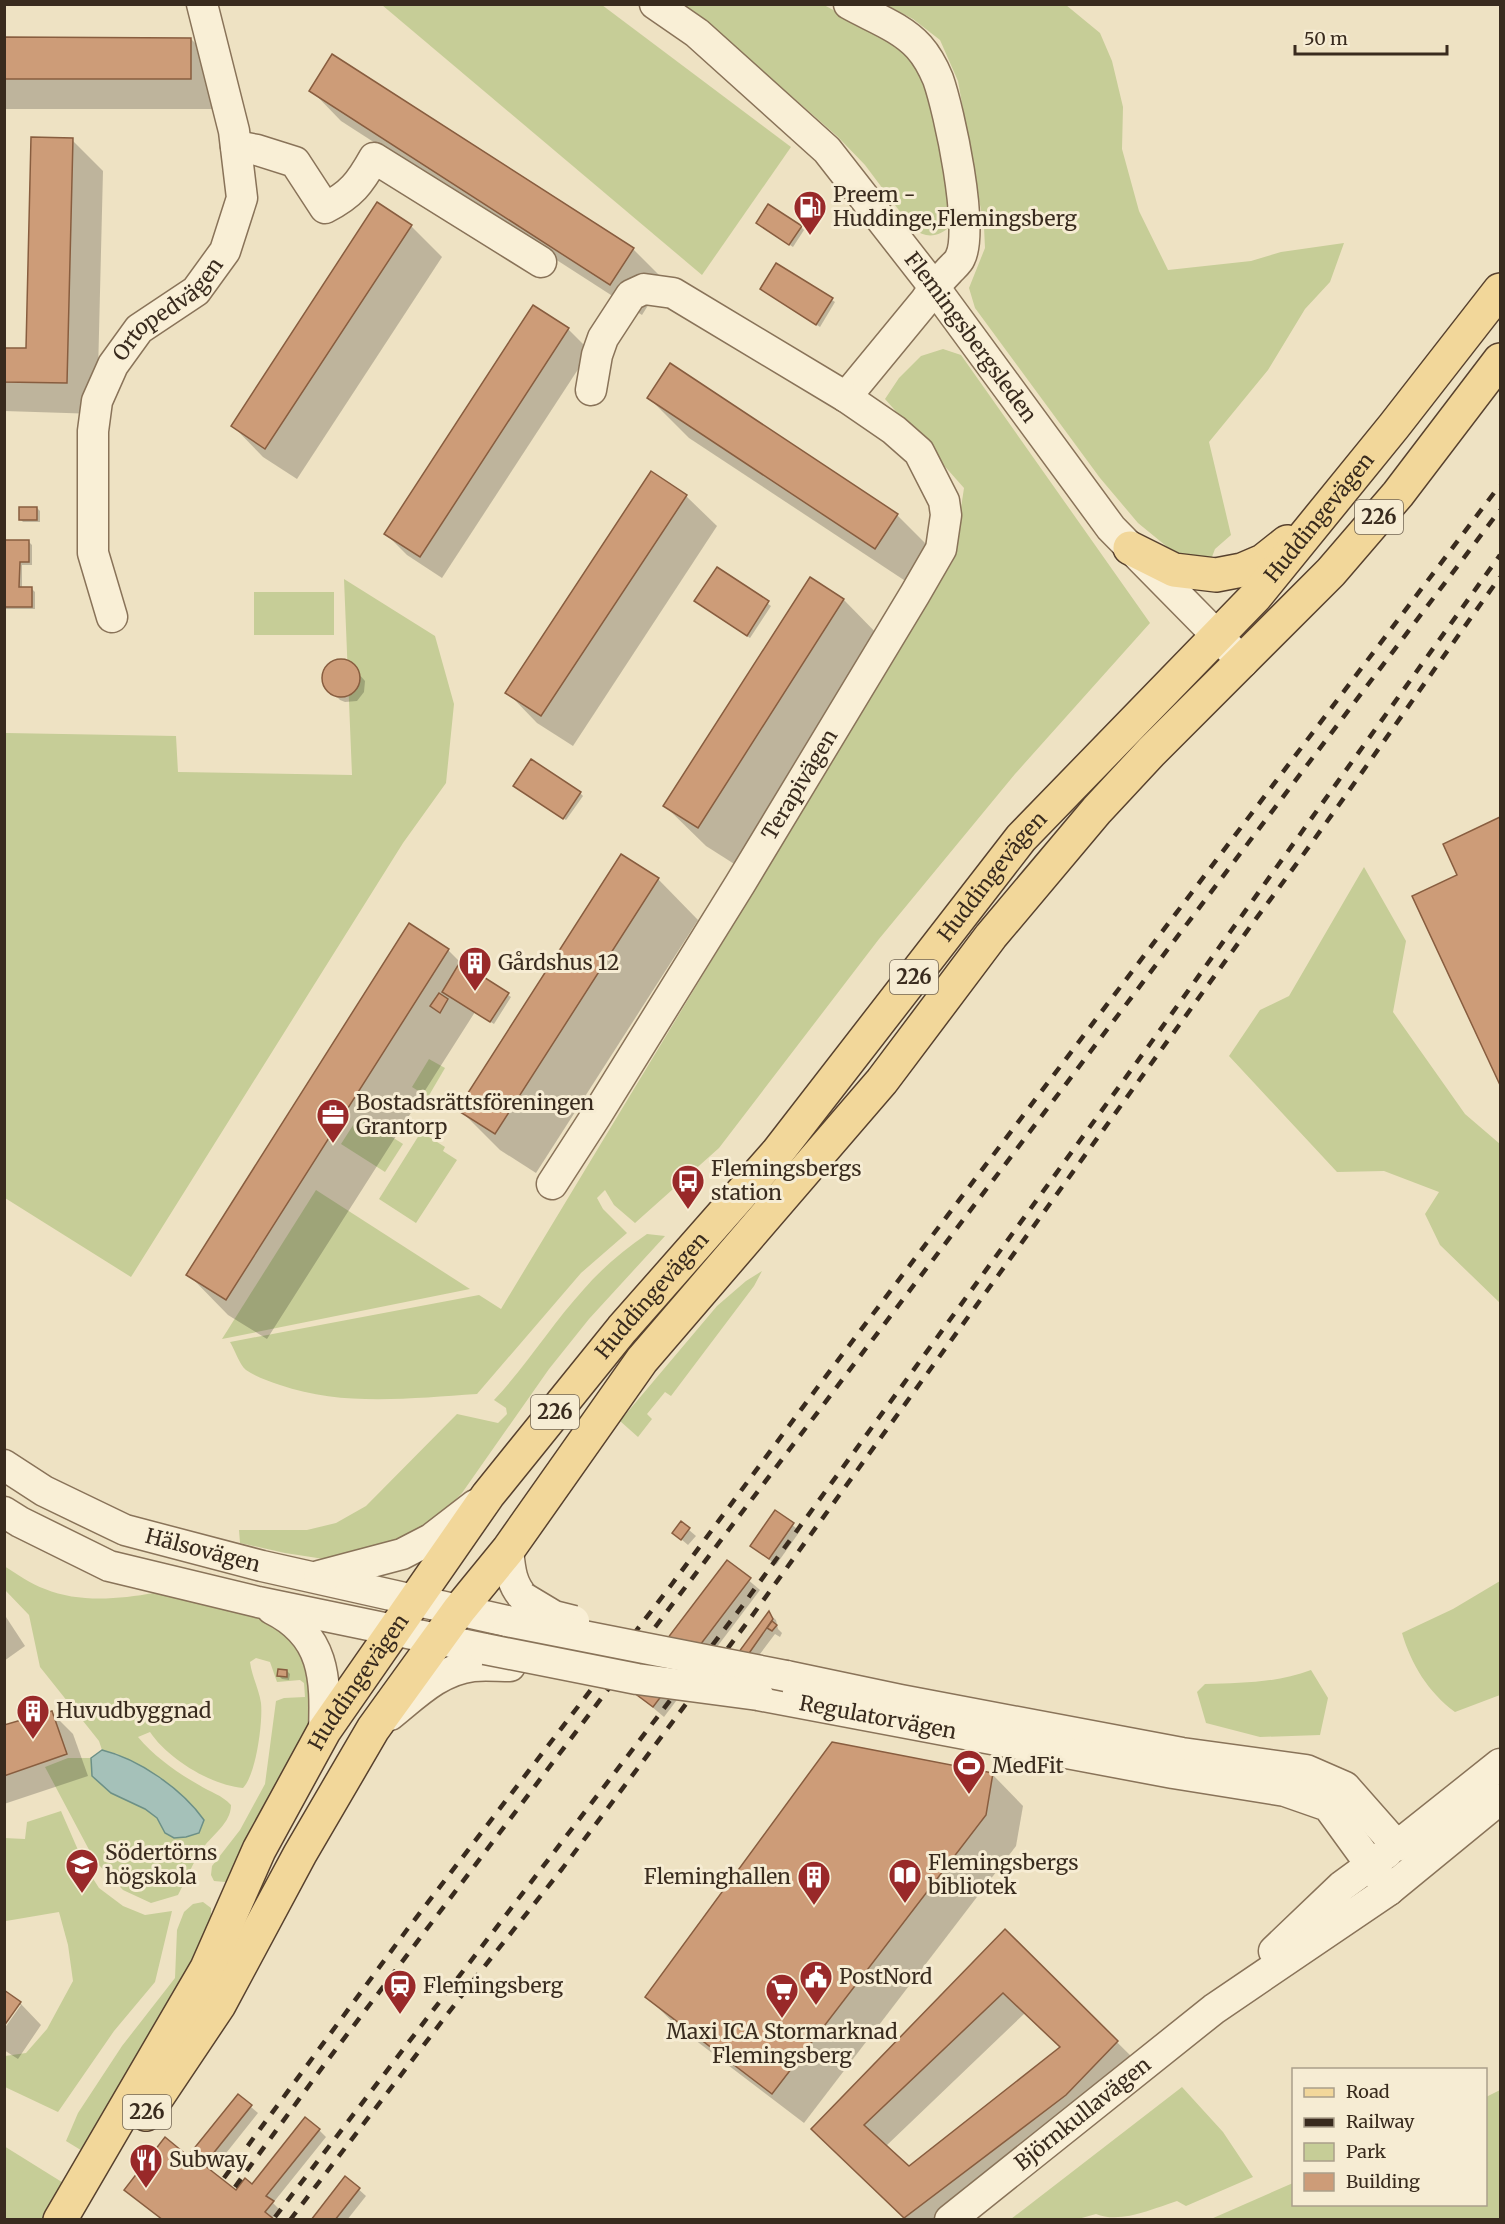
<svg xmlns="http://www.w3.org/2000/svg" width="1505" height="2224" font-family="Merriweather,serif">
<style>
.green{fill:#c6cd97}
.water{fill:#a5c1b9;stroke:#6c9087;stroke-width:1.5}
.shadow{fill:#0003;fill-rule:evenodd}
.building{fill:#cd9c78;stroke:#885d3f;stroke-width:1.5;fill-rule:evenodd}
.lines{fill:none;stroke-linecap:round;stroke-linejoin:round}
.minor-casing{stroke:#897359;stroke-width:33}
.major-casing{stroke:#57412e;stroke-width:36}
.minor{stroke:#f9efd6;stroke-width:30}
.major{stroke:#f2d79a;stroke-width:33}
.rail{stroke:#392b1e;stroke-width:4.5;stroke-dasharray:10 10;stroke-linecap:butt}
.minor-bridge-casing{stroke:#897359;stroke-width:33;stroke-linecap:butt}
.minor-bridge{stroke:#f9efd6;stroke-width:30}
.labels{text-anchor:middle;stroke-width:6;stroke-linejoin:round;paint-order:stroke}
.shield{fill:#f6ecd3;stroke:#726554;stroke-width:1.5}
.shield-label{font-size:20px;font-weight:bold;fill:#392b1e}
.poi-label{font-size:21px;fill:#392b1e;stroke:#f6ecd3;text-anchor:start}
.street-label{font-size:21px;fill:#392b1e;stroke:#f6ecd3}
</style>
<rect width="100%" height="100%" fill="#eee2c3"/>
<!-- green -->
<g class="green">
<polygon points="382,5 602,5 791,147 702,275"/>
<path d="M682 5H824L896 44 912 58 927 84 953 206 952 225C939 237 927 239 913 229L865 165 838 137 731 43Z"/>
<polygon points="886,5 1066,5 1100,33 1112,61 1123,107 1122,149 1139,211 1168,270 1251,261 1281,252 1344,243 1330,282 1305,309 1268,370 1209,442 1231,535 1215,549 1210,562 1194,561 1171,550 1138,523 1100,478 975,308 969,288 985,248 984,227 958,81 940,40 913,19"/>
<path d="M943 349 961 355 1150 623 1015 774 879 939 719 1148 635 1223 614 1205 605 1190 597 1198 603 1209 627 1233 581 1273 477 1394C412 1398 343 1407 280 1385 268 1381 256 1377 246 1370 239 1364 235 1350 230 1342L479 1295 501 1309 953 561 964 488 885 399 899 378 921 356Z"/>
<polygon points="344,579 435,636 454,704 446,783 403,843 131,1277 5,1198 5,736 6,733 176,736 178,772 352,775"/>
<rect x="254" y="592" width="80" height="43"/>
<polygon points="1364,867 1406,941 1393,1012 1465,1114 1500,1144 1500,1303 1440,1245 1425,1214 1439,1192 1384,1171 1337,1172 1229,1056 1260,1010 1289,996"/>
<polygon points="429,1059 445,1068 428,1097 412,1087"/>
<polygon points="359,1116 403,1144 385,1172 341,1144"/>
<polygon points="421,1132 445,1147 443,1151 457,1160 416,1223 379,1199"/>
<polygon points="316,1190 470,1289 222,1339"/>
<path d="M647 1234 665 1236 589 1319 549 1369 462 1493 440 1516 418 1533 359 1556 324 1559 285 1553 240 1543 239 1530H307L336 1523 366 1506 457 1414 498 1423 507 1414 506 1408 494 1400C527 1365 552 1324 584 1289 602 1268 624 1250 647 1234Z"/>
<polygon points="762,1271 754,1286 671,1396 665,1392 647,1414 652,1419 638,1437 620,1421 717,1306 746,1281"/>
<path d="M4 1566C17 1574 31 1584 45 1589 79 1603 119 1599 154 1593L155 1586 265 1613 310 1649 318 1719 234 1878 225 1882 214 1881 211 1875 212 1866 240 1830 265 1784 276 1701 284 1698 305 1697 304 1683 300 1680 277 1682 270 1662 256 1658 250 1662C252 1677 259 1689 261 1703 263 1722 256 1775 243 1788 211 1785 168 1759 150 1732L138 1737C155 1757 176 1772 199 1785 210 1792 222 1795 231 1805 231 1823 213 1834 203 1848 193 1862 186 1880 178 1895L151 1903 123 1890 95 1861 45 1767 68 1758H91L92 1776 111 1793 145 1809 157 1818 165 1833 174 1838 118 1754 102 1750 99 1741 40 1667 29 1615 5 1590Z"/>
<path d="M1500 1581V1695L1455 1712C1428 1692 1411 1664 1402 1633L1453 1609Z"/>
<path d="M1311 1670 1328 1698 1320 1735 1260 1737 1206 1723 1197 1692 1205 1684C1242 1683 1276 1683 1311 1670Z"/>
<polygon points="61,1811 85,1866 99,1888 123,1906 145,1915 172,1911 155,1982 114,2031 58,2112 5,2087 5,2056 26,2053 47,2029 73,1981 68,1945 59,1912 6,1921 5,1920 4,1838 25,1839 27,1822"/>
<polygon points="203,1902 211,1908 211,1926 148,2050 84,2152 66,2141 78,2113 122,2046 175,1978 177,1930 184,1912 193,1904"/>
<path d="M1182 2087 1223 2132 1253 2177 1186 2206 1177 2201C1152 2209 1120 2224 1096 2214L1078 2219H1011Z"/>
<polygon points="1500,2090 1500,2219 1211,2219 1293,2183 1294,2204 1486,2204 1486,2097"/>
<polygon points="4,2146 65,2184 42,2219 5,2219"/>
</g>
<!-- water -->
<path class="water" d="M102 1750C139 1759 182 1789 204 1820L199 1833 186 1837 174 1838 165 1833 157 1818 145 1809 111 1793 92 1776 91 1758Z"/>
<!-- shadow -->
<g class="shadow">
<polygon points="4,39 191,39 222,70 221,109 4,109"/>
<polygon points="333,56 633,249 664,280 642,315 341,121 311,90"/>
<polygon points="72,140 103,171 97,414 4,411 4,349 28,350"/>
<polygon points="411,226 442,257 297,479 263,457 233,426"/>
<polygon points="761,226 801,227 804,230 793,247"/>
<polygon points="777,265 835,302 820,327 762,289"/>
<polygon points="533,307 568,329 590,351 442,578 407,555 386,534"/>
<polygon points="670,365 897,515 938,556 916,588 689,438 649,398"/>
<polygon points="686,496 717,526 573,746 537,723 507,692"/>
<polygon points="37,508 40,511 40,522 23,522 20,519"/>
<polygon points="4,542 29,542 32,545 32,565 22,565 22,589 32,589 35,592 35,609 4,609"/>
<polygon points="717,569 771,606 750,638 699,604"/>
<polygon points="810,579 844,600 884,641 739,867 706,846 665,806"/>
<polygon points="346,661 350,664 365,681 364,692 357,701 345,702 340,700 325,684 324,673 335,662"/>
<polygon points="518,789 580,793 583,796 566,820"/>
<polygon points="1500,819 1500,1081 1414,897 1459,875 1445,845"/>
<polygon points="658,879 698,920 536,1173 500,1150 459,1109"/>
<polygon points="448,950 465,967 511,997 494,1024 475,1012 267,1339 228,1315 188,1274"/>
<polygon points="775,1512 800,1531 776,1565 752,1546"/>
<polygon points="689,1530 696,1536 688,1545 681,1539"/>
<polygon points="727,1562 760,1590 664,1717 631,1689"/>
<polygon points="4,1614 25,1646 4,1661"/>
<polygon points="769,1614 776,1620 778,1629 782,1633 780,1637 775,1634 745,1674 739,1670"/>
<polygon points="287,1671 290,1674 289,1680 282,1679 279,1676"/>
<polygon points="52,1713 73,1734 88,1776 4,1804 4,1727"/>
<polygon points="993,1775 1023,1806 1016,1846 804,2123 678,2027 647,1997"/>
<path d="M1005 1931 1138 2063 951 2220H906L834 2150ZM1025 2013 1062 2048 909 2168 886 2146Z"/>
<polygon points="4,1992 20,2003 41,2025 18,2059 4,2050 4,2029 21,2005 17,2005"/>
<polygon points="238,2096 258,2113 211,2172 236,2192 252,2186 319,2130 326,2137 273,2203 279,2209 272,2219 189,2158"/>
<polygon points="346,2178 366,2196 347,2220 313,2220"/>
</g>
<!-- building -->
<g class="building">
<polygon points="4,37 191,38 191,79 4,79"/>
<polygon points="332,54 634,248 610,285 309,91"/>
<polygon points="31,137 73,138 67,383 4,382 4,348 26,348"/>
<polygon points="377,202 412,225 265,449 231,426"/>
<polygon points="768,204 802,226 789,245 756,223"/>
<polygon points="776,263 833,298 816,325 760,289"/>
<polygon points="533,305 569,328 420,557 384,534"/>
<polygon points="670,363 898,514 875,549 647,398"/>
<polygon points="651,471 687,495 541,716 505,693"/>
<rect x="19" y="507" width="18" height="13"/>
<polygon points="4,540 29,540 29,562 20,562 19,587 32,587 32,607 4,607"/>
<polygon points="717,567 769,601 747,636 694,601"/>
<polygon points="810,577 844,599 698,828 663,806"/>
<circle cx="341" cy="678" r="19"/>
<polygon points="531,759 581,792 563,819 513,786"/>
<polygon points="1500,817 1500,1085 1412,896 1457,875 1443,844"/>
<polygon points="621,854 659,878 495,1134 457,1110"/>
<polygon points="409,923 449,949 226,1300 186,1275"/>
<polygon points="460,962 509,993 490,1022 442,992"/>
<polygon points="439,993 448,999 440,1013 430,1006"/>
<polygon points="775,1510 794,1523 769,1559 750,1546"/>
<polygon points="681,1521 690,1528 681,1540 672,1533"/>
<polygon points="727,1560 751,1578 653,1707 629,1689"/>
<polygon points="769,1611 773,1619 738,1669 730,1664"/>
<polygon points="772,1621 777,1625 772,1631 767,1628"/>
<polygon points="278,1669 287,1670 287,1677 277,1676"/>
<polygon points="52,1711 67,1754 4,1776 4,1725"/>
<polygon points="832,1742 993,1773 986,1815 772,2094 645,1997"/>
<path d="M1005 1929 1118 2041 1066 2095 904 2218 811 2129ZM1003 1993 1060 2047 909 2166 864 2125Z"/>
<polygon points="4,1990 21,2002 4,2026"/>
<polygon points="238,2094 252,2105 204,2165 236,2190 245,2178 252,2184 305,2117 320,2129 266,2196 274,2201 265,2212 275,2220 163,2220 124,2190 165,2137 188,2156"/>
<polygon points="345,2176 360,2188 335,2220 311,2220"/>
</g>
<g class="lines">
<defs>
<g id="minor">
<path id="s1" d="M655 4 697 33 827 150 934 287 1111 528 1243 662"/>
<path d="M236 146 257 150 295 162 325 208C351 195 360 183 374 158L541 262"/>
<path d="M846 397 925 301C932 290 939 281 948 272 951 268 958 263 960 258 975 230 949 110 938 79 933 67 927 56 919 47 901 27 872 17 849 4"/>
<path id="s2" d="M112 617 93 553V431L97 401 113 365 139 329 196 291 225 251 242 198 234 131 202 4"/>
<path id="s3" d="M552 1184 596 1116 740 884 915 594 941 549 946 515 944 501 919 452 894 430 846 397 673 293 644 289 631 295 603 338 597 355 591 390"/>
<path id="s4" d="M4 1465 44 1491 125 1530 262 1566 507 1621"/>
<polyline points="4,1512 20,1522 109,1566 258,1602 485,1649"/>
<path d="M508 1550C510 1569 511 1584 524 1598"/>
<polyline points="319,1576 402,1554 431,1539 475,1505"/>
<path d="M272 1609C325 1635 326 1678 324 1731"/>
<polyline points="786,1676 900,1700 1182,1753 1306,1770 1345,1787 1397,1846 1500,1764"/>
<path id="s5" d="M758 1695 1173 1773 1285 1791 1328 1806 1389 1890 1500 1799"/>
<path d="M390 1715C415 1695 439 1670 473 1666 485 1665 498 1666 510 1666"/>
<polyline points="1274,1951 1342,1886 1387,1853"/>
<path id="s6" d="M950 2220 1214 2009 1389 1890"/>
</g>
<g id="major">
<polyline points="1130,548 1174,570 1216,575 1242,570 1263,561 1287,542"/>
<polyline points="146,2114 219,2005 300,1854 373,1729 459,1610 508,1550 642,1360 882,1081 991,936 1097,810 1151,752 1331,572 1398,494 1500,360"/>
<path id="s7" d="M60 2220 207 1968 259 1850 324 1731 488 1495 622 1329 777 1153 1021 838 1255 597 1394 426 1500 290"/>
</g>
</defs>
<!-- minor casing -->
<use href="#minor" class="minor-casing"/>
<!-- major casing -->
<use href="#major" class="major-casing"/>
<!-- minor -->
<use href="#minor" class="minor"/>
<!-- major -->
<use href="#major" class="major"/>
<!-- rail -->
<g class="rail">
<polyline points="224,2178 406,1931 672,1584 817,1388 1500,485"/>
<polyline points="235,2187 324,2065 1500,510"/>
<polyline points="275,2217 743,1605 1150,1044 1500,555"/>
<path d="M290 2220 472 1982 562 1869 749 1620 1255 920C1339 808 1418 691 1500 577"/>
</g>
<defs>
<g id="minor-bridge">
<polyline points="524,1598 554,1616 574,1621"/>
<polyline points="507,1621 786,1676"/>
<polyline points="485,1649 637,1679 758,1695"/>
</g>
</defs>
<!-- minor-bridge casing -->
<use href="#minor-bridge" class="minor-bridge-casing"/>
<!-- minor-bridge -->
<use href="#minor-bridge" class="minor-bridge"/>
</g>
<!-- icons -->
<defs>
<symbol id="fuel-pin" viewBox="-11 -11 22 30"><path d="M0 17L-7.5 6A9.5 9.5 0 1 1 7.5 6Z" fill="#992929" stroke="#f6ecd3"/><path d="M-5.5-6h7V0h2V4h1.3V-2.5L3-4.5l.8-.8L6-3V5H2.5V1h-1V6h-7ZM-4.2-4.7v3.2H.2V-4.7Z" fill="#fff"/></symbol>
<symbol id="building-pin" viewBox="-11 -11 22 30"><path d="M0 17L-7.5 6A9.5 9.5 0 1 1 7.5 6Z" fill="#992929" stroke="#f6ecd3"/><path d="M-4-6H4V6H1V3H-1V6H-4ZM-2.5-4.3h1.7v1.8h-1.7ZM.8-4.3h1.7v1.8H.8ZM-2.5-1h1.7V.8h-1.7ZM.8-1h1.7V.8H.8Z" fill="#fff"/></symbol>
<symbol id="office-pin" viewBox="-11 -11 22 30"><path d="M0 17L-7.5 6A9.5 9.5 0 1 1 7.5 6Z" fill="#992929" stroke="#f6ecd3"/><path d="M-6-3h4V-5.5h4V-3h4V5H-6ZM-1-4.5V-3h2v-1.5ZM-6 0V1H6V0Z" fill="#fff"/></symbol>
<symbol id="bus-pin" viewBox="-11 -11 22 30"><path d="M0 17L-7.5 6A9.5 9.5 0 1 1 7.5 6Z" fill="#992929" stroke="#f6ecd3"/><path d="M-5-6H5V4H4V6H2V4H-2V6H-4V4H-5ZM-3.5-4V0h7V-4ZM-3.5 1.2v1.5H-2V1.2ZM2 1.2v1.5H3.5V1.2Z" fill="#fff"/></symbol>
<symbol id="stadium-pin" viewBox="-11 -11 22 30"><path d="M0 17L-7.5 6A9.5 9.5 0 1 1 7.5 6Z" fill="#992929" stroke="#f6ecd3"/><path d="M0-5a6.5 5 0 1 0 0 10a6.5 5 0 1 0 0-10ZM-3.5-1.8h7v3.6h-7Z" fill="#fff"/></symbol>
<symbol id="university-pin" viewBox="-11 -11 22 30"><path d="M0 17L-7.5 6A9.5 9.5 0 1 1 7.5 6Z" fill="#992929" stroke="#f6ecd3"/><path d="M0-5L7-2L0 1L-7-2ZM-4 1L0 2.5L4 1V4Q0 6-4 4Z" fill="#fff"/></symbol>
<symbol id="library-pin" viewBox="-11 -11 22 30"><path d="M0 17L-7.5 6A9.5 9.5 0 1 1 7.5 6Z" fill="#992929" stroke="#f6ecd3"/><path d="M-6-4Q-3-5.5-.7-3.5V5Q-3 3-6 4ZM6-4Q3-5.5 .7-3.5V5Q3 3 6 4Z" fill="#fff"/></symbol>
<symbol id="civic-pin" viewBox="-11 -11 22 30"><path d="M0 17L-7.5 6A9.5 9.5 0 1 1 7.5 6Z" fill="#992929" stroke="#f6ecd3"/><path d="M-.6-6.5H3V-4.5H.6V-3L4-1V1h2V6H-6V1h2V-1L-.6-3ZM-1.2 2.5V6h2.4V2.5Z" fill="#fff"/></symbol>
<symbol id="station-pin" viewBox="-11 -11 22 30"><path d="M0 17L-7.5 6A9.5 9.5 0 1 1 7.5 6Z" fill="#992929" stroke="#f6ecd3"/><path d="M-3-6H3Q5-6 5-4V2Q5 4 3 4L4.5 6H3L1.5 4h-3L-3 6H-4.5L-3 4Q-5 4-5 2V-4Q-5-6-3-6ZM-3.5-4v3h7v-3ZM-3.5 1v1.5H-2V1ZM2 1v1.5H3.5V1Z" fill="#fff"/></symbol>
<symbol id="supermarket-pin" viewBox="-11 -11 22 30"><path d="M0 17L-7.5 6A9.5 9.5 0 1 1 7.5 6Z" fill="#992929" stroke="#f6ecd3"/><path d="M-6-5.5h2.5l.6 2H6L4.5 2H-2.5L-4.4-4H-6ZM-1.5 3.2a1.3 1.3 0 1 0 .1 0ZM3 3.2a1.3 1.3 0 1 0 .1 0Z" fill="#fff"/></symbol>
<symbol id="restaurant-pin" viewBox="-11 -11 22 30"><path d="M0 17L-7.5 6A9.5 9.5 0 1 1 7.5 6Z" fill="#992929" stroke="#f6ecd3"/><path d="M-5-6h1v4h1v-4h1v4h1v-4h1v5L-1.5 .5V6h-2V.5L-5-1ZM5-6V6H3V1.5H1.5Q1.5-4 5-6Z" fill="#fff"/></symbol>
</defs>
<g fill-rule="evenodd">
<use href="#fuel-pin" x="791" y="188" width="38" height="52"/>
<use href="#building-pin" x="456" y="944" width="38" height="52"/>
<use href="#office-pin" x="314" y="1096" width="38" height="52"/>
<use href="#bus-pin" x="669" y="1162" width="38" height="52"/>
<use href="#building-pin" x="14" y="1692" width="38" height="52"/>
<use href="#stadium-pin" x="950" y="1747" width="38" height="52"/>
<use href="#university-pin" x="63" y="1846" width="38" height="52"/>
<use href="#library-pin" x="886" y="1856" width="38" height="52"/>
<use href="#building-pin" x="795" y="1858" width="38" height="52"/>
<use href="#civic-pin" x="797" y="1958" width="38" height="52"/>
<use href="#station-pin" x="381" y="1967" width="38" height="52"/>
<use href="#supermarket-pin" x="763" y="1971" width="38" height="52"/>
<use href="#restaurant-pin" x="127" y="2141" width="38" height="52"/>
</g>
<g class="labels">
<!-- shield labels -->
<g class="shield">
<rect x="1355" y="500" width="48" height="34" rx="4.5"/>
<rect x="890" y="960" width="48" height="34" rx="4.5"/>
<rect x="531" y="1395" width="48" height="34" rx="4.5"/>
<rect x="123" y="2095" width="48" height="34" rx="4.5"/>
</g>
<g class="shield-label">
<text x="1379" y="524">226</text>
<text x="914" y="984">226</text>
<text x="555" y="1419">226</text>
<text x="147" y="2119">226</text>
</g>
<!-- poi labels -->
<g class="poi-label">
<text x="833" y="202">Preem -<tspan x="833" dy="24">Huddinge,Flemingsberg</tspan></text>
<text x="498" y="970">Gårdshus 12</text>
<text x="356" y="1110">Bostadsrättsföreningen<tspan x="356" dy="24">Grantorp</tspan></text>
<text x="711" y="1176">Flemingsbergs<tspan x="711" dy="24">station</tspan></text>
<text x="56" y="1718">Huvudbyggnad</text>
<text x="992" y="1773">MedFit</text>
<text x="105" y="1860">Södertörns<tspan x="105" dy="24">högskola</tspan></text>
<text x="928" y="1870">Flemingsbergs<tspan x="928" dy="24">bibliotek</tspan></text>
<text x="791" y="1884" text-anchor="end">Fleminghallen</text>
<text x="839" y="1984">PostNord</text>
<text x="423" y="1993">Flemingsberg</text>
<text x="782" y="2039" text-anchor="middle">Maxi ICA Stormarknad<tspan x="782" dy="24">Flemingsberg</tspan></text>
<text x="169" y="2167">Subway</text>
</g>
<!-- street labels -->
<g class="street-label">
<text dy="7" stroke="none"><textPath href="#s2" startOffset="338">Ortopedvägen</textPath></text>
<text dy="7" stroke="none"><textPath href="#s1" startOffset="462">Flemingsbergsleden</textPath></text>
<text dy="7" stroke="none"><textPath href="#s7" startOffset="2128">Huddingevägen</textPath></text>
<text dy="7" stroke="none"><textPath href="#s3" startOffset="470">Terapivägen</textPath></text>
<text dy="7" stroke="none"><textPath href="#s7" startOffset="1642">Huddingevägen</textPath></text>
<text dy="7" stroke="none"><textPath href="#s7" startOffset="1102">Huddingevägen</textPath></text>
<text dy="7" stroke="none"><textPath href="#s4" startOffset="218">Hälsovägen</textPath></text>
<text dy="7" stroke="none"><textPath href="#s7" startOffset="616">Huddingevägen</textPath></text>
<text dy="7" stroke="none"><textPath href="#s5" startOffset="122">Regulatorvägen</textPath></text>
<text dy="7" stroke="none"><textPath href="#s6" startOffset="170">Björnkullavägen</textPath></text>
</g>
</g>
<!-- border -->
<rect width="1505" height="2224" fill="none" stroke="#392b1e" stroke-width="12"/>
<!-- legend -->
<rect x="1292" y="2068" width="195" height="138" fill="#f6ecd3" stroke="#aa9f8b" stroke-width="1.5"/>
<rect x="1304" y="2088" width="30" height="9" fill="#f2d79a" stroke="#aa9f8b" stroke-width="1.5"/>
<text x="1346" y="2098" font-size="18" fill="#392b1e">Road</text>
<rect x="1304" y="2118" width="30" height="9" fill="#392b1e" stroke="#aa9f8b" stroke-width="1.5"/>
<text x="1346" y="2128" font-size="18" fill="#392b1e">Railway</text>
<rect x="1304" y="2143" width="30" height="18" fill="#c6cd97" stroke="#aa9f8b" stroke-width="1.5"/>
<text x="1346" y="2158" font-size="18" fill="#392b1e">Park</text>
<rect x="1304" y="2173" width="30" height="18" fill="#cd9c78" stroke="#aa9f8b" stroke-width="1.5"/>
<text x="1346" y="2188" font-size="18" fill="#392b1e">Building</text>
<!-- scale -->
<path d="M1295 45v9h152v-9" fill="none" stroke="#392b1e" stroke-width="3"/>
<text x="1304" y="45" font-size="18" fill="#392b1e" stroke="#f6ecd3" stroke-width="4.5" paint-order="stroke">50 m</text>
</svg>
